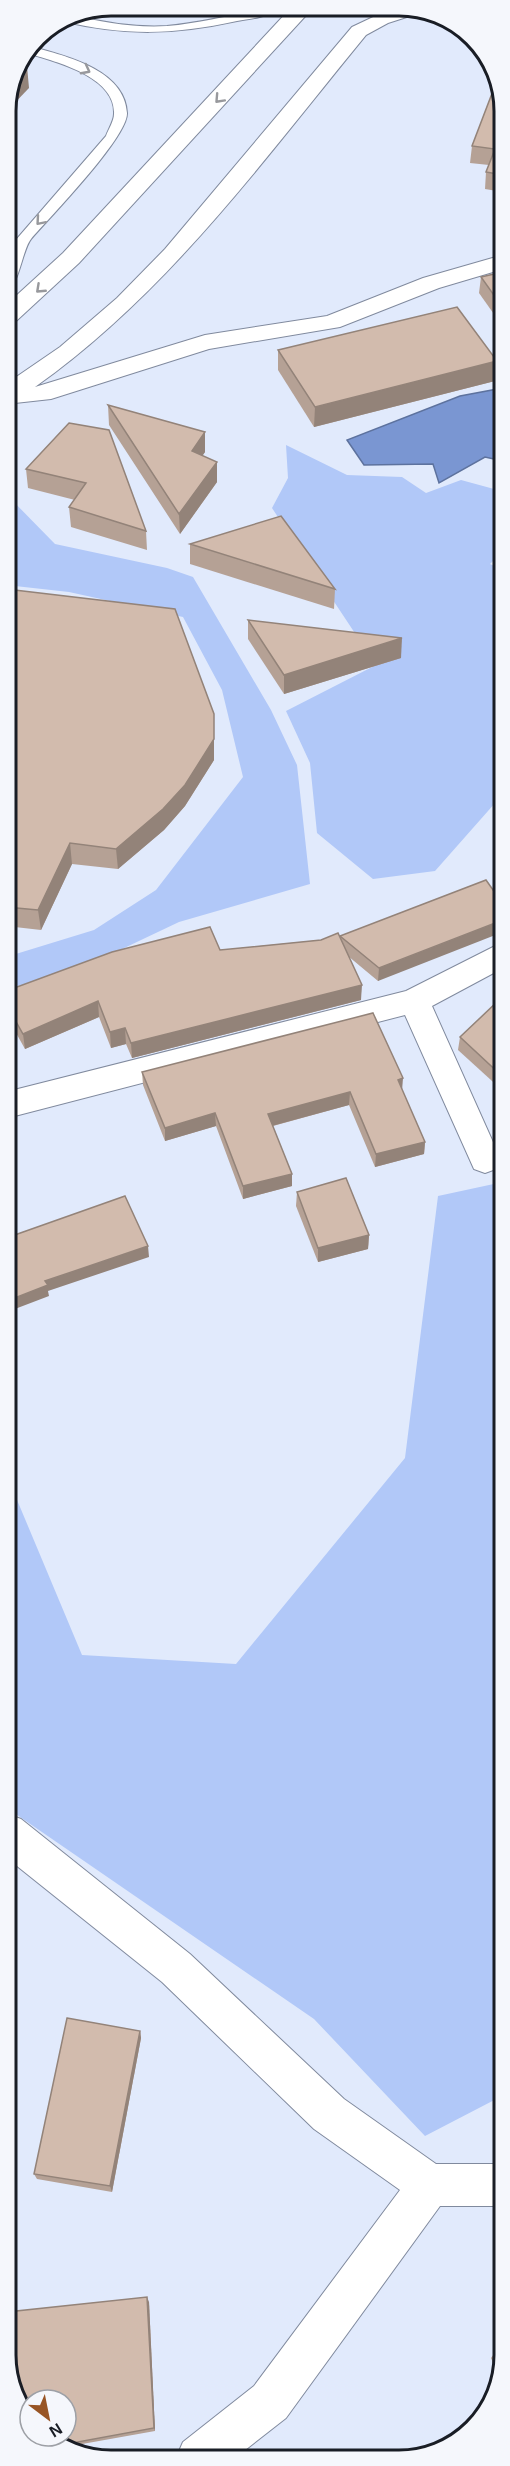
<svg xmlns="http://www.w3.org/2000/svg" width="510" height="2466" font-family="Arial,sans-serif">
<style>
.green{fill:#b1c8f8}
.water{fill:#7a96d2;stroke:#5d729e;stroke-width:1.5}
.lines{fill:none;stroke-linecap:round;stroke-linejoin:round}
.service-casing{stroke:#808a9e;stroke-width:2}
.minor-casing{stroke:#808a9e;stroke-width:2}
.motorway-casing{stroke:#808a9e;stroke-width:2}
.service{fill:#fff;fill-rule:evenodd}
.minor{fill:#fff;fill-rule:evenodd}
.motorway{fill:#fff;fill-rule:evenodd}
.wall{fill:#b5a195}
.shaded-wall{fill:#938379}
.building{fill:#d2bbad;stroke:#938379;stroke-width:1.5}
.oneway{stroke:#98999d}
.rim{fill:none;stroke:#191d25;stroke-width:3}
</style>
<rect width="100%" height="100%" fill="#e1eafc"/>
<!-- green -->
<g class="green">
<polygon points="286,445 347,475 402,477 426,493 461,480 494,489 503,510 503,551 490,564 503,570 503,794 435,871 373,879 317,833 310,763 286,711 376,665 272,508 288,478"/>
<polygon points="6,494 55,544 167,568 193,577 271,710 297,765 310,884 179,922 61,978 6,988 6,957 94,930 156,890 243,777 222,690 183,617 69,592 6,585"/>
<polygon points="503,1182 504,2095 425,2136 314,2019 7,1808 7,1476 82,1655 236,1664 405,1458 438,1196"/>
</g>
<!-- water -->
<polygon class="water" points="503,388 503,461 485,457 439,483 433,464 364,465 347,440 460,396"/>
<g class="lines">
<defs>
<g id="service">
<path d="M273 11C264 18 248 19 237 21 173 35 126 36 61 21L70 15C102 22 134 28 167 26 203 23 237 12 273 11Z"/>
<path d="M33 47C66 56 125 70 127 113 128 137 50 217 31 239 22 250 19 287 6 290V266L15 241 106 136C108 130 114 121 114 114 116 77 57 62 30 54Z"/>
</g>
<g id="minor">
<path d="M388 10H419L416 14 388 23 366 35C264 159 168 293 35 387L205 335 327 316 423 278 503 255V269L439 288 340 327 209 349 51 399 6 404V384L60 347 117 298 165 249 352 27Z"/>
<polygon points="503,942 503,968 432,1006 501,1160 496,1169 485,1173 474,1169 405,1015 7,1118 6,1092 406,991"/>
<polygon points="7,1814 21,1819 190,1954 344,2099 436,2164 504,2164 504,2206 440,2206 286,2418 235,2458 176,2458 183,2442 254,2386 400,2190 314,2129 162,1982 7,1858"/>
</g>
<polygon id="motorway" points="288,11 310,11 79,263 14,323 6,325 6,305 63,253"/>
</defs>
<!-- service casing -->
<use href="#service" class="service-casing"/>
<!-- minor casing -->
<use href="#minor" class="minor-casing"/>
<!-- motorway casing -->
<use href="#motorway" class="motorway-casing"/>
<!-- service -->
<use href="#service" class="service"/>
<!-- minor -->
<use href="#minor" class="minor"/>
<!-- motorway -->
<use href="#motorway" class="motorway"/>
</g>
<!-- wall -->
<g class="wall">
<polygon points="503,98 503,192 485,189 486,172 489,165 470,163 472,146"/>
<polygon points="503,272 503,327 479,293 481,277"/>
<polygon points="278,350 495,381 314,427 278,370"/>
<polygon points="108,405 205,432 205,452 202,456 217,482 180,534 109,425"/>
<polygon points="69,423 146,531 147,550 71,527 69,507 75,500 28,488 26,469"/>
<polygon points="190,544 335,589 334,609 190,564"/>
<polygon points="6,589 214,760 185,806 164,830 118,869 72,864 41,930 6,926"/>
<polygon points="248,620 401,658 284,694 248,639"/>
<polygon points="486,880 378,981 348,956 361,1000 132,1058 126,1044 111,1048 99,1017 25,1049 6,1015 6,991 220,950 340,938 340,936"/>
<polygon points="503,1004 503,1091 458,1050 460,1037"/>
<polygon points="142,1072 402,1090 425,1142 424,1154 375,1167 349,1105 273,1126 292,1186 243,1199 216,1126 165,1141 143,1085"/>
<polygon points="297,1192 369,1235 368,1249 318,1262 296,1206"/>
<polygon points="140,2031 141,2038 112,2192 37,2179 34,2174"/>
<polygon points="149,2302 155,2431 71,2446 59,2439"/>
<polygon points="494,2354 504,2361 498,2374 491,2358"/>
</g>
<!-- shaded-wall -->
<g class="shaded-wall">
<polygon points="27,66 29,88 6,112 6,105 21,73"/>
<polygon points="497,361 495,381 314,427 315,407"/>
<polygon points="205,432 205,452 192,471 192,451"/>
<polygon points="217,462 217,482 180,534 179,514"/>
<polygon points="402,638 401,658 284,694 284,675"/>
<polygon points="214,714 214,760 185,806 164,830 118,869 116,849"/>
<polygon points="70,843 72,864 41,930 38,910"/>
<polygon points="503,920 503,932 378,981 379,968"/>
<polygon points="362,985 361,1000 132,1058 131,1043"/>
<polygon points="98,1001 99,1017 25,1049 23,1034"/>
<polygon points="125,1028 126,1044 111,1048 110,1032"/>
<polygon points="403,1078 402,1091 398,1080"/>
<polygon points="350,1092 349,1105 268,1127 268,1114"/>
<polygon points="215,1113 216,1126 165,1141 165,1128"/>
<polygon points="425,1142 424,1154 375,1167 376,1154"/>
<polygon points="292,1174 292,1186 243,1199 243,1186"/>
<polygon points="369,1235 368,1249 318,1262 318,1248"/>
<polygon points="148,1246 149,1257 48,1291 49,1296 7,1312 7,1301 45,1281"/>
<polygon points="140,2031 141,2038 112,2192 110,2186"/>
<polygon points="147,2297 149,2302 155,2431 154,2428"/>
</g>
<!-- building -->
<g class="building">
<polygon points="496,83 503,98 503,175 486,172 495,149 472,146"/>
<polygon points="503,272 503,308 481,277"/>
<polygon points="457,307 497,361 315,407 278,350"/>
<polygon points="108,405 205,432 192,451 217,462 179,514"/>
<polygon points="69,423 109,430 146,531 69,507 86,483 26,469"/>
<polygon points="281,516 335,589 190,544"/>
<polygon points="6,589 175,609 214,714 214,739 185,785 163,809 116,849 70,843 38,910 6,907"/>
<polygon points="248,620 402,638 284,675"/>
<polygon points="486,880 503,904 503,920 379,968 340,936"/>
<polygon points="210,927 220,950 321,940 338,933 362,985 131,1043 125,1028 110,1032 98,1001 23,1034 6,1004 6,991 112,952"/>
<polygon points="498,1001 503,1004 503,1077 460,1037"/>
<polygon points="373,1013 403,1078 398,1080 425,1142 376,1154 350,1092 268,1114 292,1174 243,1186 215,1113 165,1128 142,1072"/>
<polygon points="346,1178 369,1235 318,1248 297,1192"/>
<polygon points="125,1196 148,1246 45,1281 48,1285 7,1301 7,1232 9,1237"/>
<polygon points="67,2018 140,2031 110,2186 34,2174"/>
<polygon points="147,2297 154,2428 67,2444 59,2439 58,2436 66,2436 66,2400 30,2400 30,2419 7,2368 7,2312"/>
<polygon points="504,2349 504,2361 501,2369 494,2354"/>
</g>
<!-- one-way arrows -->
<defs><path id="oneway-chevron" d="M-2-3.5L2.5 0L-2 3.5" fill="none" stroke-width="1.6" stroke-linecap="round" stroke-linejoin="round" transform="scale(1.5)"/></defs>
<g class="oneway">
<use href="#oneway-chevron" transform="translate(86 70) rotate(28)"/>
<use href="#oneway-chevron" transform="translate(219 99) rotate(133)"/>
<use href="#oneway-chevron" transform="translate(40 221) rotate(131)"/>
<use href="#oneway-chevron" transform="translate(40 289) rotate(137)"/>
</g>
<!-- crop -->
<path d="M0 0H510V2466H0ZM111 16H399A95 95 0 0 1 494 111V2355A95 95 0 0 1 399 2450H111A95 95 0 0 1 16 2355V111A95 95 0 0 1 111 16Z" fill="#f5f7fc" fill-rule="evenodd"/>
<path class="rim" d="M111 16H399A95 95 0 0 1 494 111V2355A95 95 0 0 1 399 2450H111A95 95 0 0 1 16 2355V111A95 95 0 0 1 111 16Z"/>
<!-- north arrow -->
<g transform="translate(48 2418) rotate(148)"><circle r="28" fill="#f5f7fc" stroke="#9da0a6" stroke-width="1.5"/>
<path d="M0-4.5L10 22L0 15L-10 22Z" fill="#985525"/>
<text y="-9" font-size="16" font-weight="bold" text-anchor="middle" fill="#191d25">N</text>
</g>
</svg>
